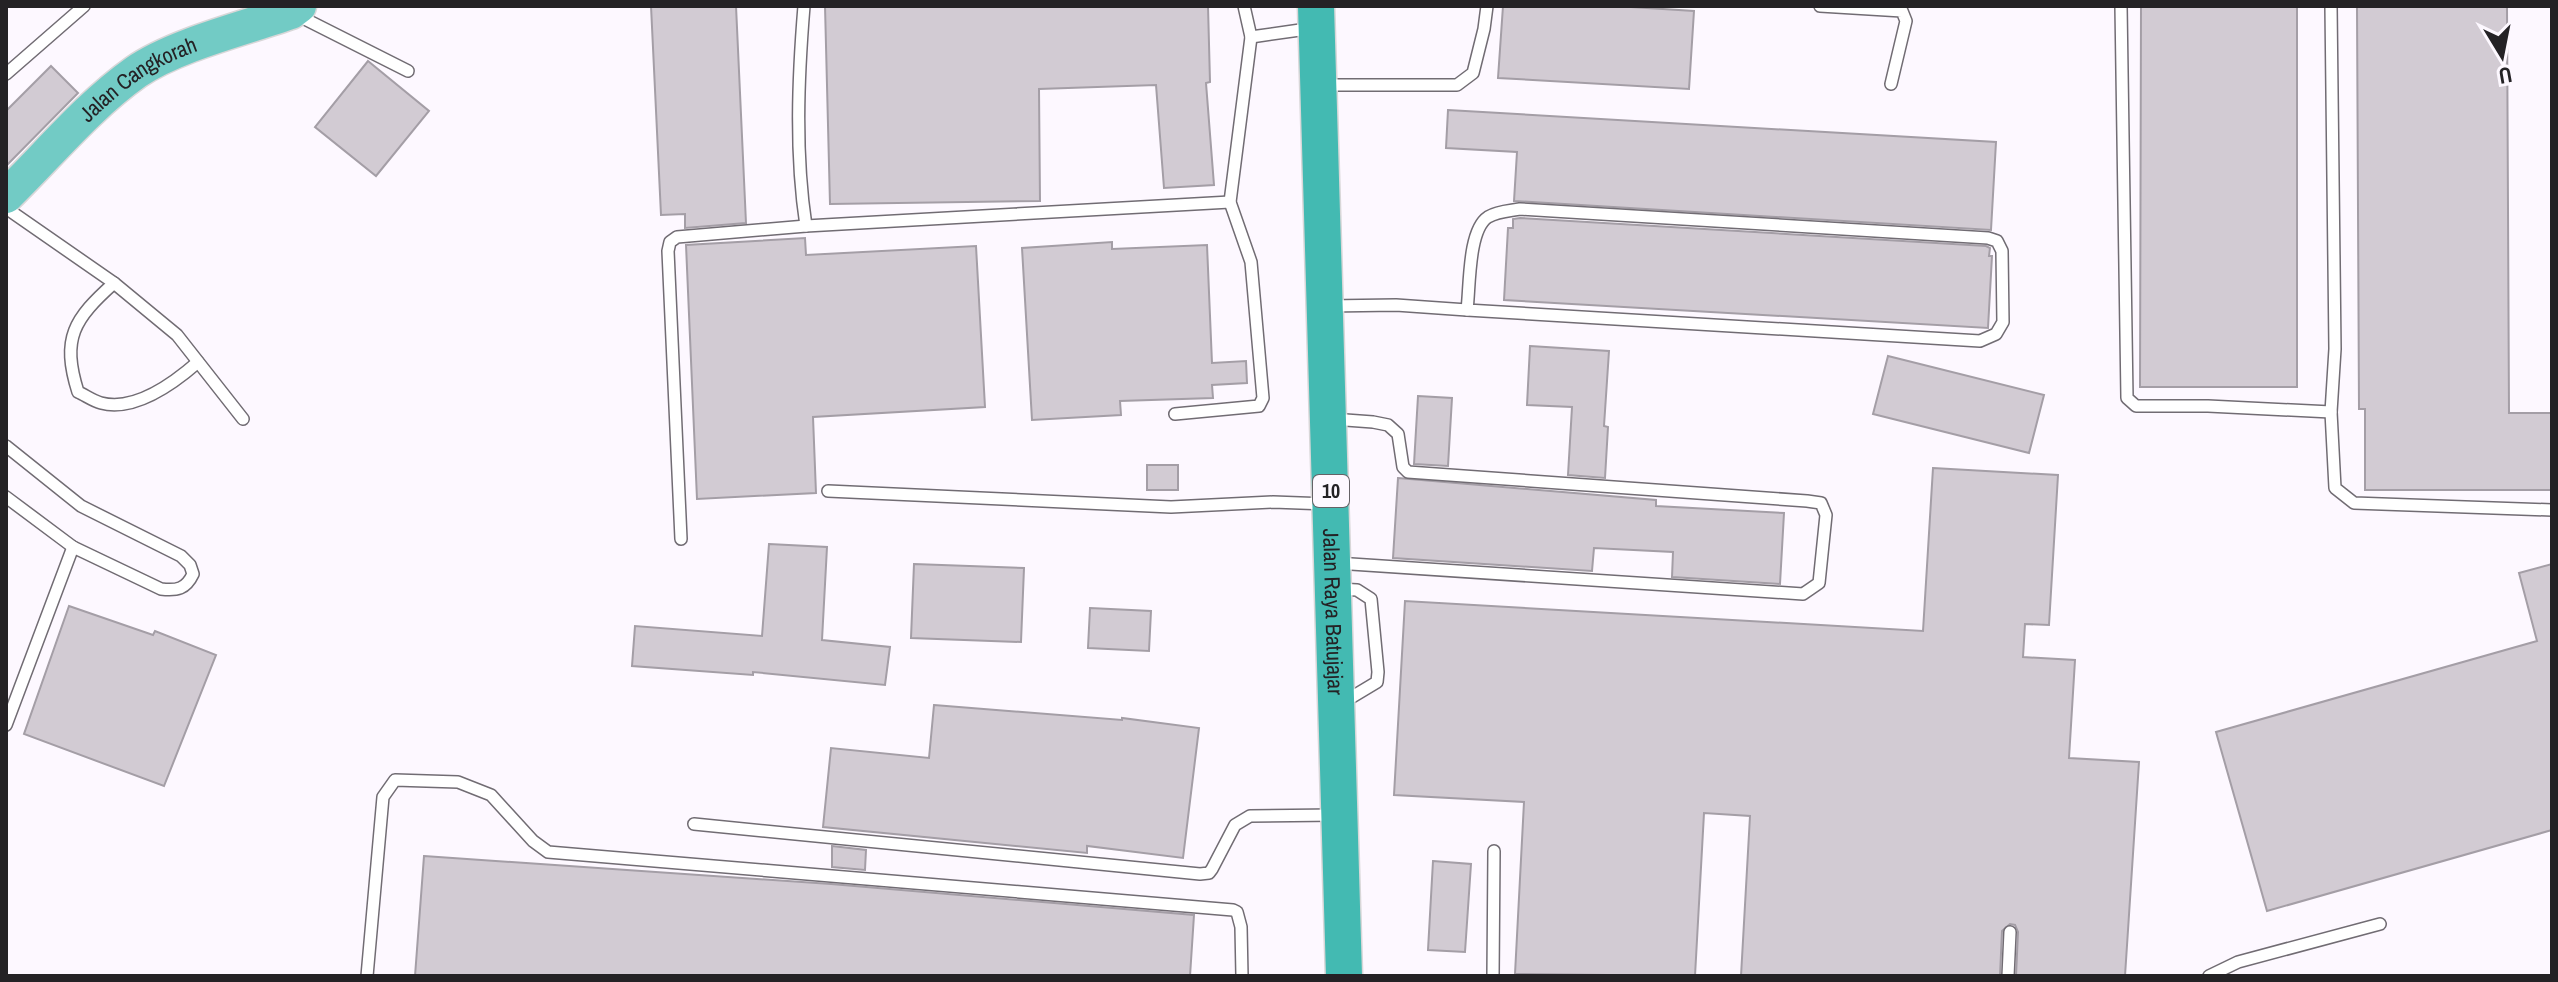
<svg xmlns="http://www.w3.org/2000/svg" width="2558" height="982" font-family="'Archivo Narrow',sans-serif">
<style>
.building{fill:#d2cbd3;stroke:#a49ea6;stroke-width:2}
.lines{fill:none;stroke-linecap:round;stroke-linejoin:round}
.service-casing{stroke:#716c73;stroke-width:14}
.primary-casing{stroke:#d8d7d8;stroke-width:37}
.trunk-casing{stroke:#d8d7d8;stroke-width:39}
.service{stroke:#fff;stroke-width:11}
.primary{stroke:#72cbc5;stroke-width:34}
.trunk{stroke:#43bab2;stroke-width:36}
.labels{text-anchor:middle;stroke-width:8;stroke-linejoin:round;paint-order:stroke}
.shield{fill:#fdf8ff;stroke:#656266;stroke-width:2}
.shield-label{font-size:20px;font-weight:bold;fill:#242225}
.street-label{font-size:22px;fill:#242225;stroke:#fdf8ff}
</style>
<rect width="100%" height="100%" fill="#fdf8ff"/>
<!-- building -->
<g class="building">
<polygon points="651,6 736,6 746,223 685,228 685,214 661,215"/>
<polygon points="825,6 1208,6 1210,82 1206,83 1214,185 1164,188 1156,85 1039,89 1040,201 830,204"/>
<polygon points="1503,6 1615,6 1694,11 1689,89 1498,78"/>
<polygon points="2141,6 2297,6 2297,387 2140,387"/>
<polygon points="2357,6 2507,6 2509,413 2552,413 2552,490 2365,490 2365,409 2359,409"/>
<polygon points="368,61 429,111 376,176 315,127"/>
<polygon points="51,66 78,93 6,166 6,111"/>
<polygon points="1448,110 1996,142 1991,230 1514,201 1517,152 1446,148"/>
<polygon points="1520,218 1986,246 1990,248 1989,256 1992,256 1988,328 1504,300 1508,228 1513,228 1513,219"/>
<polygon points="805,238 806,255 976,246 985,407 813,417 816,493 697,499 686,245"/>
<polygon points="1112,242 1112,249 1207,245 1212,363 1246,361 1247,383 1212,385 1213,398 1120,401 1121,415 1032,420 1022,248"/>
<polygon points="1530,346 1609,351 1604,426 1608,427 1605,478 1568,475 1572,407 1527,405"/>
<polygon points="1888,356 2044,395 2029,453 1873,414"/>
<polygon points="1418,396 1452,398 1448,466 1414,464"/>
<rect x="1147" y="465" width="31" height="25"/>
<polygon points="1933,468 2058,475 2049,625 2025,624 2023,657 2075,660 2069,758 2139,762 2125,976 2016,976 2018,932 2015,925 2010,924 2002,931 2000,976 1741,976 1750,816 1704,813 1695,976 1515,974 1524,802 1394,795 1405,601 1923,631"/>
<polygon points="1398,478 1656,500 1656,506 1784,513 1780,584 1672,577 1673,552 1594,548 1592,571 1393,558"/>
<polygon points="769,544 827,547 822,640 890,647 885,685 753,672 753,675 632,666 635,626 762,636"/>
<polygon points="914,564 1024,568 1021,642 911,638"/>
<polygon points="2552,564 2552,830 2267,911 2216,732 2537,641 2519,573"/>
<polygon points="69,606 153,635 155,631 216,655 164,786 24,734"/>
<polygon points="1090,608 1151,611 1149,651 1088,648"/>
<polygon points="934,705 1122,720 1122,718 1199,728 1183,858 1087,846 1087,853 823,827 831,748 929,758"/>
<polygon points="832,846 866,850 865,870 832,867"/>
<polygon points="424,856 831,884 1194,915 1190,976 415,976"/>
<polygon points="1433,861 1471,864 1465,952 1428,950"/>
</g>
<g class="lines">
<defs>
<g id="service">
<path d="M804 6C798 79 795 154 806 226"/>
<polyline points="1820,6 1902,11 1906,21 1891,84"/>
<polyline points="2121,6 2127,398 2136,406 2208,406 2331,412"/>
<polyline points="2331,6 2335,349 2331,412 2335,488 2354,503 2552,510"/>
<polyline points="295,14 408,71"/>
<polyline points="1251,37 1314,28"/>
<polyline points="6,74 84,6"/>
<polyline points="1322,85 1457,85 1473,73 1484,29 1487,6"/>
<polyline points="6,208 114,283 177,335 243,419"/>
<path d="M1520 209 1988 238 1997 241 2002 251 2003 322 1996 334 1980 341 1467 310C1470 286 1468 230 1488 217 1498 211 1509 211 1520 209Z"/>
<path d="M114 283C74 319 61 338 78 392 85 395 93 401 101 403 135 412 174 383 198 362"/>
<polyline points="1328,306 1396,305 1467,310"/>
<polyline points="1175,414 1259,406 1263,398 1251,262 1230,202 1251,37 1244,6"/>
<polyline points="1332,419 1373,422 1388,425 1398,434 1403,467 1408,472 1807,501 1821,503 1826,515 1819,583 1803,594 1336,563"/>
<path d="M6 446 81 506 181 556 190 565 193 574C186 589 177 591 161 589L73 547 6 497"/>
<polyline points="828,491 1171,507 1273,502 1327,504"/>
<polyline points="681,539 668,251 670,242 677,237 806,226 1230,202"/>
<polyline points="1338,589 1357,590 1371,599 1378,672 1377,682 1342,703"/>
<polyline points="6,725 73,547"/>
<polyline points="694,824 1200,874 1209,873 1212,869 1235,825 1250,816 1335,815"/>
<polyline points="367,976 383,797 395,780 458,782 491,795 533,841 548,852 1233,910 1237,912 1241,927 1242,976"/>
<polyline points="1493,976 1494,851"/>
<polyline points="2008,976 2010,932"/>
<polyline points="2209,976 2238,962 2380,924"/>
</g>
<g id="primary">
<path id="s1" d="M6 196C48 155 88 106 136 72 175 45 245 28 291 12L299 6"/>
</g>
<g id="trunk">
<path id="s2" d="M1316 6 1344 976"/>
</g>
</defs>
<!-- service casing -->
<use href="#service" class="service-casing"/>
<!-- primary casing -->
<use href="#primary" class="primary-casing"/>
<!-- trunk casing -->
<use href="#trunk" class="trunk-casing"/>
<!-- service -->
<use href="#service" class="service"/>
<!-- primary -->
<use href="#primary" class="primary"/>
<!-- trunk -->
<use href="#trunk" class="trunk"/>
</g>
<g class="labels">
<!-- shield labels -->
<rect class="shield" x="1313" y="475" width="36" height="32" rx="6"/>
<g class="shield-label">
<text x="1331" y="498">10</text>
</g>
<!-- street labels -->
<g class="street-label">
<text dy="8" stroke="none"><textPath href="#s1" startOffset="178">Jalan Cangkorah</textPath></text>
<text dy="8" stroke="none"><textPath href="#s2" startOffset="606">Jalan Raya Batujajar</textPath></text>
</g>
</g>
<!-- border -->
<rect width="2558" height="982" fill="none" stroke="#242225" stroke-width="16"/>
<!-- north arrow -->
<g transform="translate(2502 56) rotate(170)" stroke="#fdf8ff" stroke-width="6" paint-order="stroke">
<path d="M0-6L14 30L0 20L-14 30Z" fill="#242225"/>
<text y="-12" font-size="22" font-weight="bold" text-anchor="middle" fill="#242225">U</text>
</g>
</svg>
